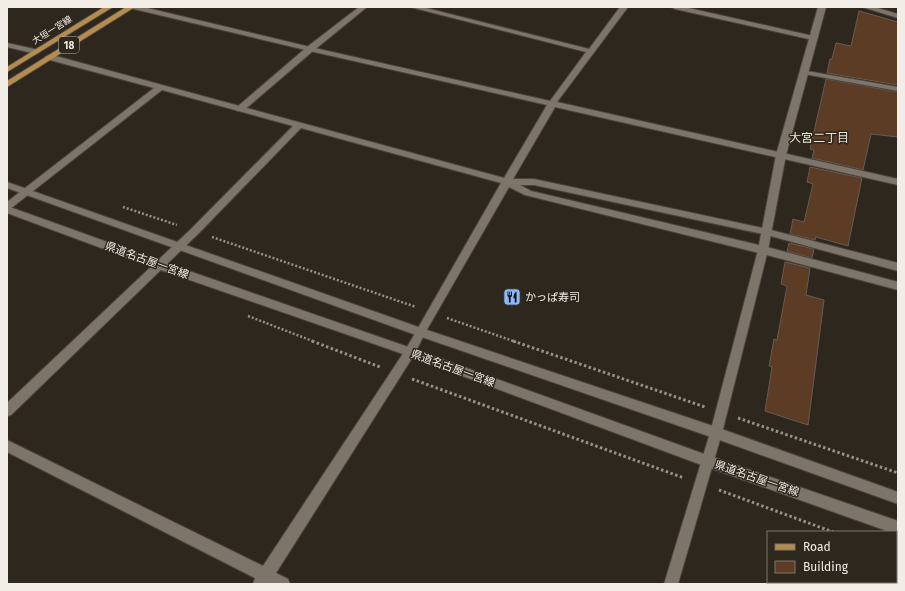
<svg xmlns="http://www.w3.org/2000/svg" width="905" height="591" font-family="'Fira Sans','Noto Sans JP',sans-serif">
<style>
.building{fill:#5d3c26;stroke:#675b54}
.lines{fill:none;stroke-linecap:round;stroke-linejoin:round}
.minor-casing{stroke:#4b453e;stroke-width:2}
.tertiary-casing{stroke:#4b453e;stroke-width:2}
.secondary-casing{stroke:#4b453e;stroke-width:2}
.primary-casing{stroke:#4b453e;stroke-width:2}
.path-far1{stroke:#97918a;stroke-width:2.5;stroke-dasharray:2 2;stroke-linecap:butt}
.path{stroke:#97918a;stroke-width:3;stroke-dasharray:2.5 2.5;stroke-linecap:butt}
.minor{fill:#7d756a;fill-rule:evenodd}
.tertiary{fill:#7d756a;fill-rule:evenodd}
.secondary{fill:#7d756a;fill-rule:evenodd}
.primary{fill:#b48c50;fill-rule:evenodd}
.labels{text-anchor:middle;stroke-width:3;stroke-linejoin:round;paint-order:stroke}
.far-street-label{font-size:9px;fill:#f2ede7;stroke:#2e271e}
.shield{fill:#2e271e;stroke:#b7b2ab;stroke-width:1}
.shield-label{font-size:10px;font-weight:bold;fill:#f2ede7}
.street-label{font-size:11px;fill:#f2ede7;stroke:#2e271e}
.poi-label{font-size:11px;fill:#f2ede7;stroke:#2e271e;text-anchor:start}
.neighbourhood-label{font-size:12px;fill:#ece2d6;stroke:#2e271e}
</style>
<rect width="100%" height="100%" fill="#2e271e"/>
<!-- building -->
<g class="building">
<polygon points="859,11 898,22 898,85 827,73 830,59 832,59 836,43 851,46"/>
<polygon points="826,79 898,92 898,137 871,134 863,170 812,158 814,150 810,149"/>
<polygon points="810,167 862,178 848,246 816,237 815,240 790,234 793,219 804,222 813,184 807,182"/>
<polygon points="789,243 814,249 812,258 787,251"/>
<polygon points="785,262 810,268 806,295 824,300 808,425 765,411 772,367 769,366 774,339 777,340 787,286 781,284"/>
</g>
<g class="lines">
<defs>
<g id="minor">
<polygon points="130,7 143,7 310,47 550,101 586,52 410,7 422,7 589,49 620,7 628,7 557,102 898,179 898,185 555,107 513,179 534,179 767,229 898,263 898,271 767,235 534,185 520,185 531,191 763,246 898,282 898,290 763,254 525,195 509,187 425,333 414,355 276,573 288,579 290,584 253,584 255,578 7,452 7,440 263,566 406,349 501,183 301,128 199,233 11,415 7,416 7,403 191,229 293,126 162,90 10,209 7,210 7,202 154,88 46,59 45,57 49,55 52,55 504,178 547,105 310,51 134,9"/>
<polygon points="671,7 684,7 813,36 817,38 813,40 675,9"/>
<polygon points="7,43 39,50 40,52 36,54 7,47"/>
<polygon points="801,70 898,87 898,91 804,74 800,72"/>
<polygon points="716,427 721,429 722,433 678,584 664,584 710,433 711,429"/>
</g>
<g id="tertiary">
<polygon points="359,7 367,7 313,51 243,111 237,111 236,109 237,107 307,47"/>
<polygon points="818,7 826,7 786,155 768,250 722,433 721,437 716,439 711,437 710,433 758,250 776,155"/>
<polygon points="862,7 874,7 898,14 898,18"/>
</g>
<g id="secondary">
<polygon points="7,182 424,329 716,427 898,492 898,504 714,438 416,335 7,188"/>
<polygon points="7,206 163,262 414,349 707,455 898,521 898,535 896,532 890,532 707,467 406,355 155,268 7,213"/>
</g>
<g id="primary">
<polygon points="104,7 113,7 7,72 7,67"/>
<polygon points="126,7 135,7 7,87 7,81"/>
</g>
</defs>
<!-- minor casing -->
<use href="#minor" class="minor-casing"/>
<!-- tertiary casing -->
<use href="#tertiary" class="tertiary-casing"/>
<!-- secondary casing -->
<use href="#secondary" class="secondary-casing"/>
<!-- primary casing -->
<use href="#primary" class="primary-casing"/>
<!-- path-far1 -->
<g class="path-far1">
<polyline points="123,207 177,225"/>
<polyline points="212,237 416,307"/>
<polyline points="248,316 315,342"/>
<polyline points="447,318 516,342"/>
</g>
<!-- path -->
<g class="path">
<polyline points="312,341 380,367"/>
<polyline points="513,341 705,407"/>
<polyline points="412,379 684,478"/>
<polyline points="738,418 898,473"/>
<polyline points="719,490 833,532"/>
<polyline points="896,555 898,556"/>
</g>
<!-- minor -->
<use href="#minor" class="minor"/>
<!-- tertiary -->
<use href="#tertiary" class="tertiary"/>
<!-- secondary -->
<use href="#secondary" class="secondary"/>
<!-- primary -->
<use href="#primary" class="primary"/>
</g>
<!-- icons -->
<defs>
<symbol id="restaurant-square" viewBox="-11 -11 22 22"><rect x="-9" y="-9" width="18" height="18" rx="4" fill="#8abafc" stroke="#2e271e"/><path d="M-5-6h1v4h1v-4h1v4h1v-4h1v5L-1.5 .5V6h-2V.5L-5-1ZM5-6V6H3V1.5H1.5Q1.5-4 5-6Z" fill="#111"/></symbol>
</defs>
<g fill-rule="evenodd">
<use href="#restaurant-square" x="502" y="287" width="20" height="20"/>
</g>
<g class="labels">
<!-- far-street labels -->
<g class="far-street-label">
<text transform="translate(52 30) rotate(-32)" y="3">大垣一宮線</text>
</g>
<!-- shield labels -->
<rect class="shield" x="59" y="37" width="20" height="16" rx="3"/>
<g class="shield-label">
<text x="69" y="49">18</text>
</g>
<!-- street labels -->
<g class="street-label">
<text transform="translate(147 260) rotate(20)" y="4">県道名古屋一宮線</text>
<text transform="translate(453 368) rotate(20)" y="4">県道名古屋一宮線</text>
<text transform="translate(757 478) rotate(19)" y="4">県道名古屋一宮線</text>
</g>
<!-- poi labels -->
<g class="poi-label">
<text x="525" y="301">かっぱ寿司</text>
</g>
<!-- neighbourhood labels -->
<g class="neighbourhood-label">
<text x="819" y="142">大宮二丁目</text>
</g>
</g>
<!-- border -->
<rect width="905" height="591" fill="none" stroke="#f2ede7" stroke-width="16"/>
<!-- legend -->
<rect x="767" y="531" width="130" height="52" fill="#2e271e" stroke="#7c766e"/>
<rect x="775" y="544" width="20" height="6" fill="#b48c50" stroke="#7c766e"/>
<text x="803" y="551" font-size="12" fill="#f2ede7">Road</text>
<rect x="775" y="561" width="20" height="12" fill="#5d3c26" stroke="#7c766e"/>
<text x="803" y="571" font-size="12" fill="#f2ede7">Building</text>
</svg>
